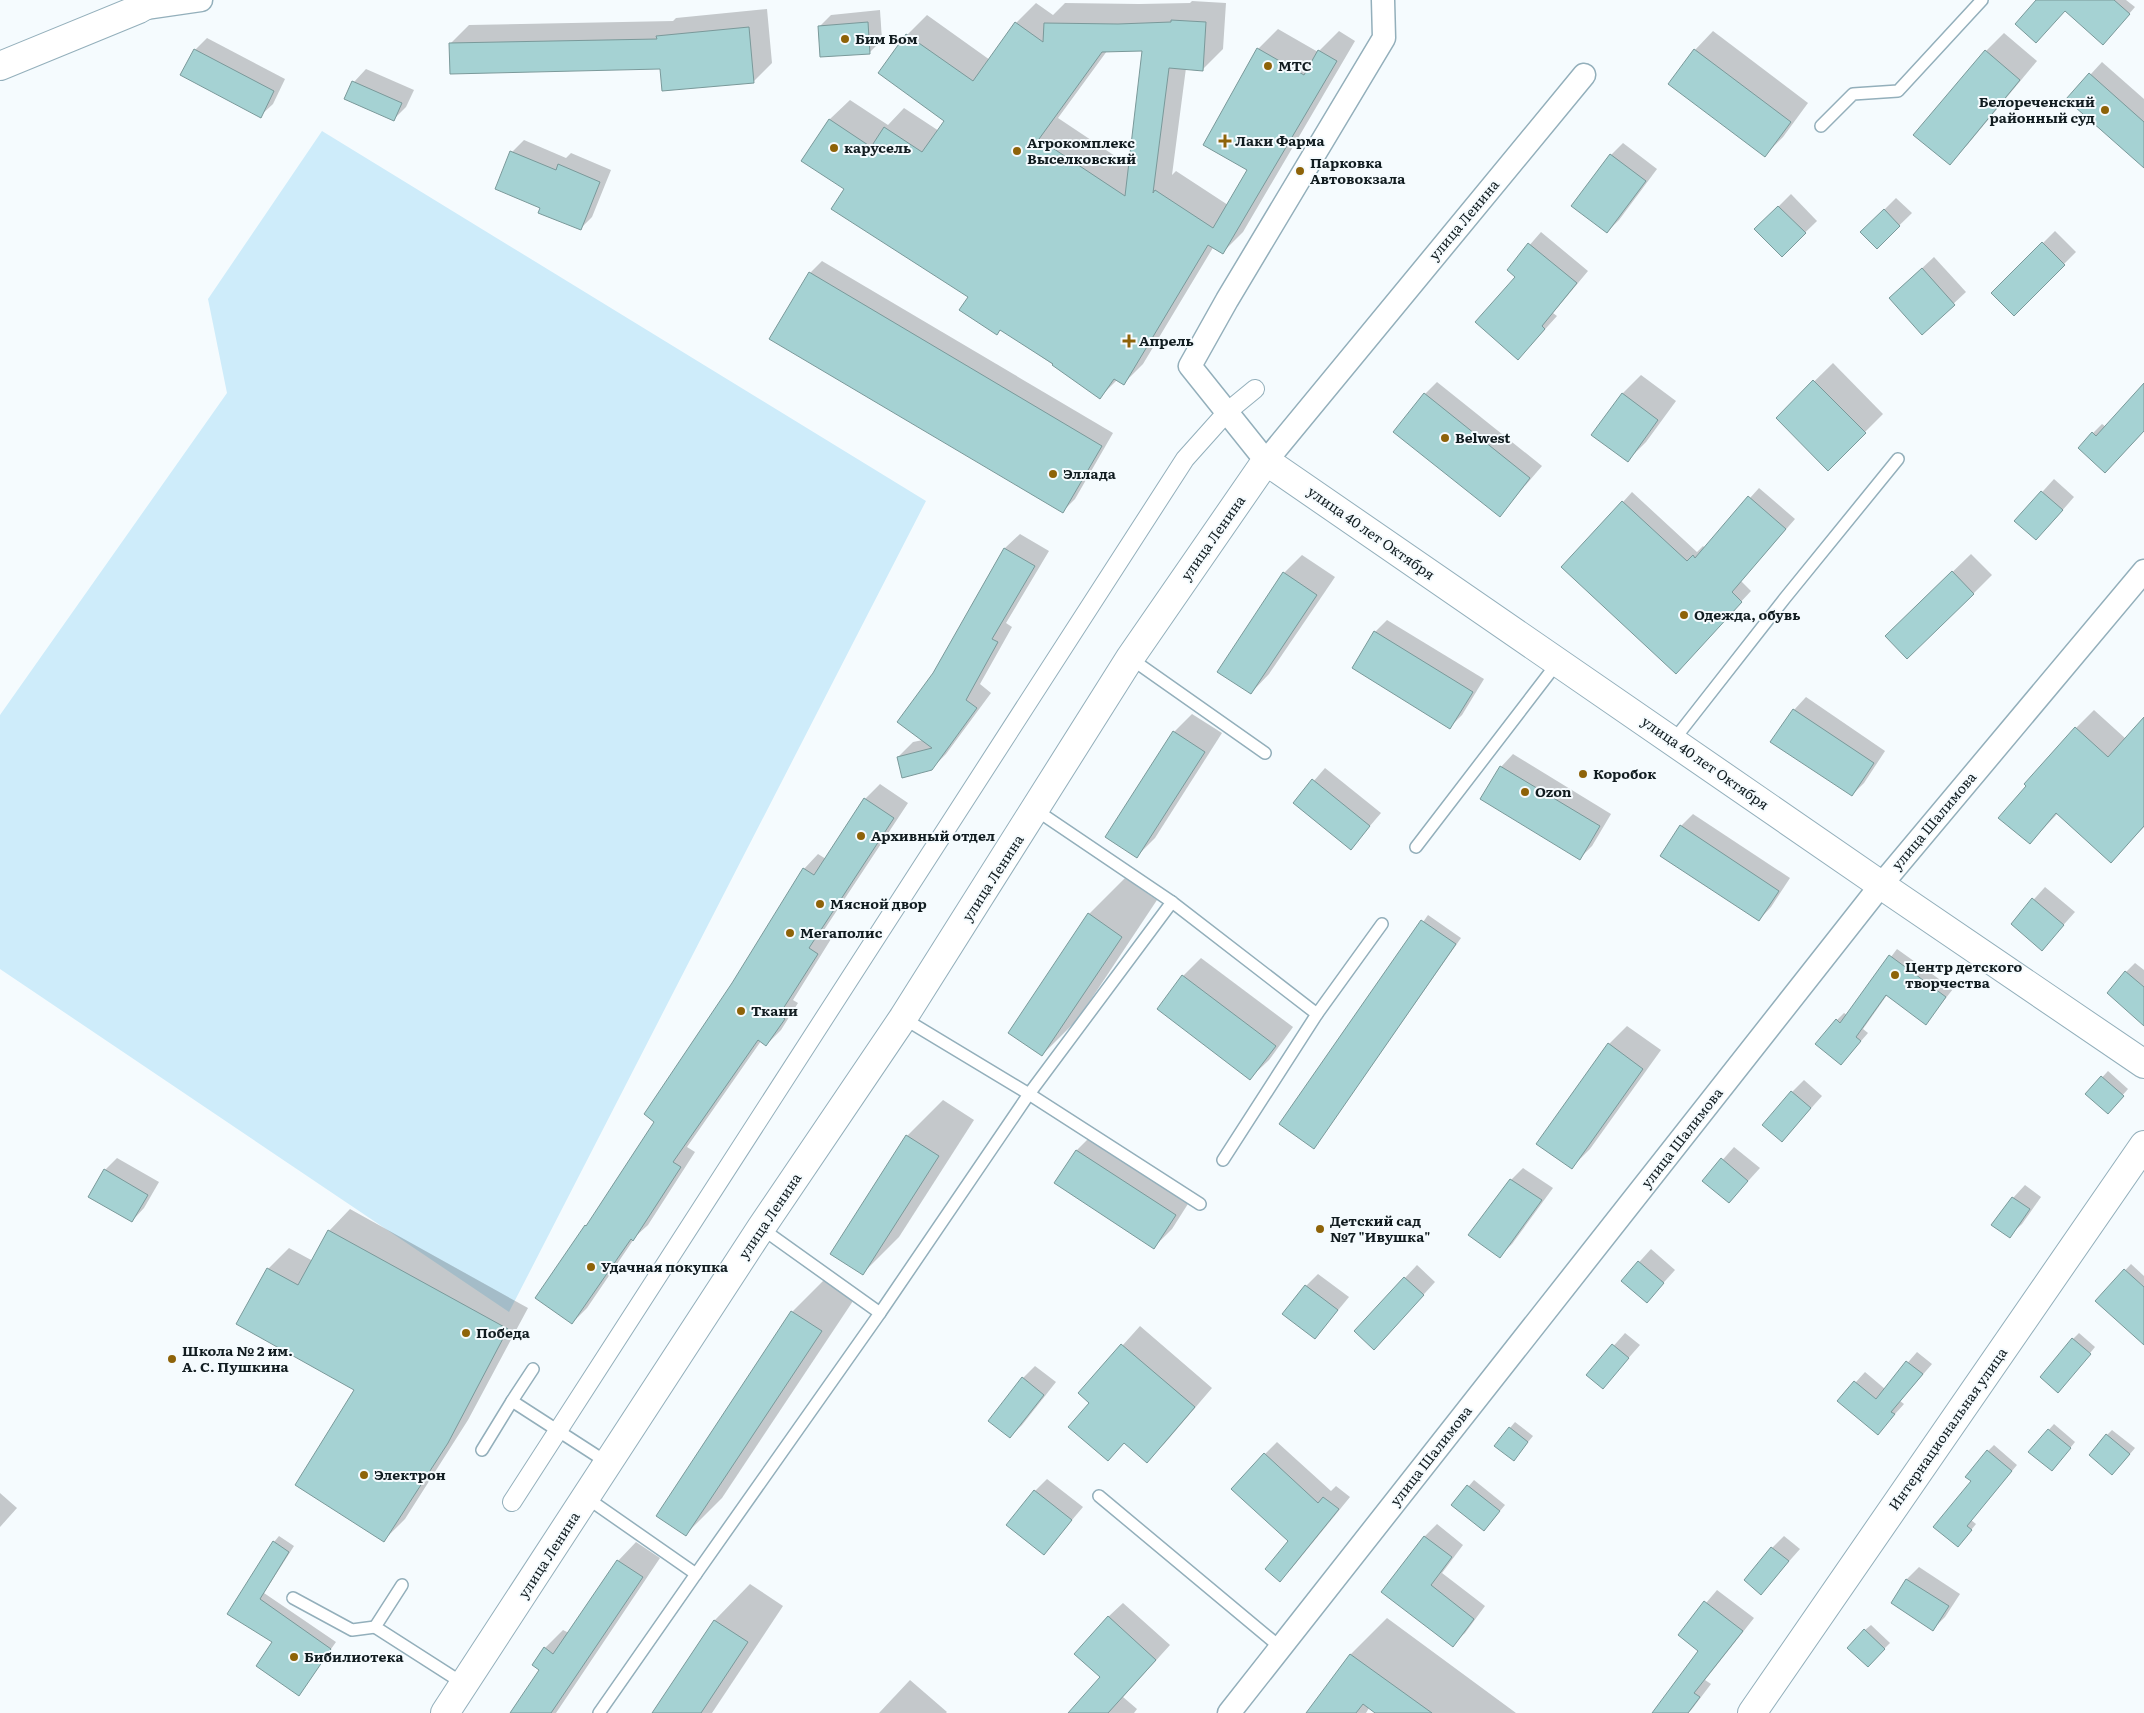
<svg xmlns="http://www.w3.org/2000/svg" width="2144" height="1713" font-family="Literata,serif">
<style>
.green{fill:#ceecfa}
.shadow{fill:#0003;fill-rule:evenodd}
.building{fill:#a5d2d3;stroke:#7a999a;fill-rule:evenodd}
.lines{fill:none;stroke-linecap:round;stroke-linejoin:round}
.service-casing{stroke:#93afbb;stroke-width:14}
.pedestrian-casing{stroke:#93afbb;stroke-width:20}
.minor-casing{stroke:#93afbb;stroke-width:25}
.tertiary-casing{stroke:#93afbb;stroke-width:30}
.secondary-casing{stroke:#93afbb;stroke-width:30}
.service{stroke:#fff;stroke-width:11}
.pedestrian{stroke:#fff;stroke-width:18}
.minor{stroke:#fff;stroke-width:22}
.tertiary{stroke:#fff;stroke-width:28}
.secondary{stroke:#fff;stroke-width:28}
.poi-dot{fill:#8e6309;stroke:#f5fbfe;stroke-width:2}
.labels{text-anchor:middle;stroke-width:4;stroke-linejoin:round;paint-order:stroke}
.poi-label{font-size:14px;font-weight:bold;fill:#111c20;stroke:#f5fbfe;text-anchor:start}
.street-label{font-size:14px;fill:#111c20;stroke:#f5fbfe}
</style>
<rect width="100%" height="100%" fill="#f5fbfe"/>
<!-- green -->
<polygon class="green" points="322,131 926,501 509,1312 0,969 0,715 227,393 208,299"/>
<!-- shadow -->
<g class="shadow">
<polygon points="2037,0 2126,0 2135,7 2109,37 2065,9"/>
<path d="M1192 1 1226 3 1223 49 1203 69 1186 68 1172 175 1176 171 1228 205 1249 170 1258 49 1278 29 1318 52 1339 31 1355 41 1243 232 1223 252 1214 246 1143 364 1123 384 1117 380 1100 397 1001 329 997 334 970 297 846 188 803 160 830 119 850 100 888 125 904 108 939 131 946 121 879 73 907 35 927 15 990 60 1016 23 1036 3 1053 15 1065 3 1139 4 1190 3ZM1144 50 1130 166 1058 118 1107 51Z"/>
<polygon points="767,9 772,63 754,81 661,68 450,44 469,25 673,21 676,18"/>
<polygon points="880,10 882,40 870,52 822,56 819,27 831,15"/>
<polygon points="1713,31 1808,103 1783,137 1765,155 1695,50"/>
<polygon points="2004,33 2037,61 1968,144 1950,163 1986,51"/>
<polygon points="207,38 285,79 273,104 260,116 195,50"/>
<polygon points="2102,62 2144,99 2144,166 2068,99"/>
<polygon points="366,69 414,90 406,107 394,119 346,98 354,82"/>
<polygon points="524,140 566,158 571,153 611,170 592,217 580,229 542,207 512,152"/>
<polygon points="1623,143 1657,169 1619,220 1607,232 1611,155"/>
<polygon points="1791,194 1817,221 1782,255 1756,229"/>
<polygon points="1896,198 1912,213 1877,247 1862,232"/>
<polygon points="2055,231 2076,252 2014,314 1993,293"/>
<polygon points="1541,232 1588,271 1553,313 1557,316 1530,346 1517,277 1508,270"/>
<polygon points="1934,257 1966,292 1922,333 1903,286"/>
<polygon points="822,261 1113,433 1075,499 1063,511 810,273"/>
<polygon points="1833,363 1883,414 1828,469 1777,418"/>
<polygon points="1641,375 1676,401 1646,442 1628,460 1622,394"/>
<polygon points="1437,382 1542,466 1499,516 1425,394"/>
<polygon points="2144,386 2144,431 2114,463 2093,433 2102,424 2106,427"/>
<polygon points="2054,479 2074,497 2048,527 2016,521"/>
<polygon points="1759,488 1795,519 1741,581 1751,591 1685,662 1623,502 1632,492 1697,552 1703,546 1705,548"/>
<polygon points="1020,534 1049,551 1006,623 1012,627 980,684 991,693 946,754 931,769 898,757 913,742 923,740 934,673 1005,548"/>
<polygon points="1971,554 1992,575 1973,594 1905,618"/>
<polygon points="1302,555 1335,577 1269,674 1251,693 1284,573"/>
<polygon points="1387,620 1484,679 1462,715 1450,727 1375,632"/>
<polygon points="1806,697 1885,751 1864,783 1852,795 1794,710"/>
<polygon points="2094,710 2126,739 2144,719 2144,827 2111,861 2058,813 2030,843 2076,728"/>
<polygon points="1192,714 1222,733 1155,838 1137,856 1174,732"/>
<polygon points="1513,754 1611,814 1592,846 1580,858 1482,799 1501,767"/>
<polygon points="1325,768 1381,813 1351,848 1295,803"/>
<polygon points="880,784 908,803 822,933 831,939 793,1000 798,1003 781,1030 766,1045 761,1041 687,1147 695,1152 648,1225 636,1236 587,1308 572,1323 586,1226 592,1219 656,1121 733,983 804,869 818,854 826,859 865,799"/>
<polygon points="1693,814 1790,878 1771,907 1759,920 1681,826"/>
<polygon points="1125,878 1157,900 1078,1019 1042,1055 1089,914"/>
<polygon points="2045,887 2075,912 2042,949 2012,924"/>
<polygon points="1428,915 1461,938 1314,1147 1281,1124"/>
<polygon points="1897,949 1953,989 1926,1023 1887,995 1863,1029 1868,1033 1848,1056 1837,1020 1844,1013 1847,1015"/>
<polygon points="1201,958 1293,1027 1269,1060 1250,1078 1183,976"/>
<polygon points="2135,963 2144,970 2144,1024 2126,972"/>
<polygon points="1627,1026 1661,1050 1590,1149 1572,1167 1609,1044"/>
<polygon points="2108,1071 2128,1089 2113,1106 2087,1094"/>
<polygon points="1804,1080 1822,1096 1782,1141 1792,1092"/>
<polygon points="943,1100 974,1120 899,1237 863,1273 907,1136"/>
<polygon points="1095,1132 1193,1196 1172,1229 1153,1248 1056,1183 1077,1150"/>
<polygon points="1734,1147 1760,1168 1729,1202 1704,1181"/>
<polygon points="117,1158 159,1182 144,1208 132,1221 105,1170"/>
<polygon points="1523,1168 1553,1188 1512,1244 1500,1256 1511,1180"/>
<polygon points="2025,1185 2041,1197 2022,1224 2009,1236 1993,1224 2013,1198"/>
<polygon points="350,1209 528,1308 468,1420 405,1519 384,1540 356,1390 268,1269 289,1248 313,1261 329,1231"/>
<polygon points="1651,1249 1675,1270 1647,1301 1623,1280"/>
<polygon points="2131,1264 2144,1276 2144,1343 2097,1301"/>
<polygon points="1417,1265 1435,1282 1386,1336 1356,1331"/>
<polygon points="1318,1274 1349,1297 1315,1338 1306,1286"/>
<polygon points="828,1276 857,1295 722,1498 686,1534 657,1515 792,1312"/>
<polygon points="1140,1326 1212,1388 1165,1443 1147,1461 1125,1442 1108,1460 1091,1403 1080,1393"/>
<polygon points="1625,1333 1640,1345 1603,1387 1588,1375"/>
<polygon points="2079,1333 2095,1347 2064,1385 2073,1339"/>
<polygon points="1917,1352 1932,1364 1900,1401 1904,1404 1887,1423 1839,1401 1865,1372 1885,1389"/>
<polygon points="1035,1366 1056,1382 1022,1425 1010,1437 990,1421 1023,1378"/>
<polygon points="1515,1422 1533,1436 1519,1453 1510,1428"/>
<polygon points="2054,1424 2075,1442 2058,1463 2030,1451"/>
<polygon points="2112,1430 2135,1448 2118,1468 2107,1435"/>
<polygon points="1277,1442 1331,1491 1336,1486 1350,1497 1292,1568 1280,1580 1290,1541 1265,1454"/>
<polygon points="1994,1445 2017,1465 1971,1520 1976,1524 1963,1540 1973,1481 1988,1451"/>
<polygon points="1047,1479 1083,1507 1044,1553 1035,1491"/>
<polygon points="1474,1480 1505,1505 1484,1530 1453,1505"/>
<polygon points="0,1493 17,1508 0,1527"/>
<polygon points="1437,1524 1463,1545 1442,1573 1485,1606 1465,1633 1452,1645 1382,1591 1425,1536"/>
<polygon points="279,1536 294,1546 264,1593 336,1642 299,1694 273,1642 229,1614 274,1542"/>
<polygon points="1784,1536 1800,1549 1761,1593 1772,1548"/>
<polygon points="636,1542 660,1558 556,1713 511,1713 541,1669 545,1648 563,1630 569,1633 618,1561"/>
<polygon points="1919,1567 1960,1594 1945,1617 1933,1629 1892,1603 1907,1579"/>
<polygon points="750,1584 783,1606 712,1713 653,1713 715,1620"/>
<polygon points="1717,1590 1754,1618 1705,1680 1711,1684 1692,1709 1688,1713 1669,1713 1700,1650 1680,1634"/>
<polygon points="1123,1603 1170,1645 1123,1697 1137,1709 1134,1713 1071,1713 1101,1677 1108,1617"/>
<polygon points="1387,1618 1516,1713 1377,1713 1369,1708 1366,1713 1308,1713 1351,1654"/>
<polygon points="1871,1625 1890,1643 1868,1665 1865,1630"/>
<polygon points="910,1680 947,1712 946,1713 879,1713"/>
</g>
<!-- building -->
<g class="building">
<polygon points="2036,0 2114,0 2130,14 2103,45 2065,11 2036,43 2015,24"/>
<path d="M1171 20 1206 22 1203 71 1169 68 1153 193 1155 190 1213 228 1247 170 1203 145 1257 48 1304 75 1318 50 1337 61 1223 254 1208 245 1124 385 1114 379 1100 399 1052 365 1053 364 1000 330 997 335 959 310 968 297 831 209 844 189 801 161 829 119 871 147 884 127 922 152 944 121 878 73 906 34 973 81 1015 22 1043 42 1044 23 1118 24 1171 22ZM1142 51 1125 196 1039 139 1102 52Z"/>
<polygon points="868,22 870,54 820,57 818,26"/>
<polygon points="749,27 754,83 662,91 660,69 450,74 449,43 657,39 656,36"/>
<polygon points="194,49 274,91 261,118 180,75"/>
<polygon points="1694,49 1791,122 1765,157 1668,84"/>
<polygon points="1985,50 2020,80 1950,165 1913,135"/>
<polygon points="2089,73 2144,122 2144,168 2066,99"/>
<polygon points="352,81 402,103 394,121 344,99"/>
<polygon points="510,151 556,170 558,164 600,182 581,230 538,213 540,208 495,189"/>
<polygon points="1610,154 1646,181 1607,233 1571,206"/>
<polygon points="1778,206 1806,233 1782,257 1754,229"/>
<polygon points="1884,209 1900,226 1877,249 1860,232"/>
<polygon points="2042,242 2065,265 2014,316 1991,293"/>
<polygon points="1528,243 1577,283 1542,326 1545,329 1518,360 1475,322 1515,277 1507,270"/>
<polygon points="1922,268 1955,305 1922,335 1889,298"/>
<polygon points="809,272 1102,446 1063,513 769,339"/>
<polygon points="1813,380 1866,433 1828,471 1776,418"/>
<polygon points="2144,383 2144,431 2105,473 2078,448 2092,432 2096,436"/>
<polygon points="1424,393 1530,478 1500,517 1393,432"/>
<polygon points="1622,393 1658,420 1628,462 1591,435"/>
<polygon points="2041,491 2063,510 2036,540 2014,521"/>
<polygon points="1748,496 1786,529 1732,592 1742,602 1676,674 1561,567 1622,501 1687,561 1693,555 1695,558"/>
<polygon points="1004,548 1035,566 992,639 998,642 966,700 977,708 932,770 902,778 897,757 932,748 897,722 933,673"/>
<polygon points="1952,571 1974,594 1907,659 1885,636"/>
<polygon points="1283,572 1317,595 1251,694 1217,672"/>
<polygon points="1374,631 1473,692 1450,729 1352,668"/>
<polygon points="1793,709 1874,763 1852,796 1770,742"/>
<polygon points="2144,717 2144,826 2111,863 2056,813 2030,844 1998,818 2026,786 2024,784 2075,727 2108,757"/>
<polygon points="1173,731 1205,752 1137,858 1105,837"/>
<polygon points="1500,766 1600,826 1580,860 1480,799"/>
<polygon points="1312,779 1370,826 1351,850 1293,803"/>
<polygon points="864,798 894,818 809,948 818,954 779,1015 785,1019 766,1046 758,1040 673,1162 681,1167 633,1241 631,1239 572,1324 535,1298 585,1225 586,1226 654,1122 644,1114 732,983 803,868 814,875"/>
<polygon points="1680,825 1779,891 1759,921 1660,856"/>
<polygon points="2032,898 2064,925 2042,951 2011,924"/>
<polygon points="1088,913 1122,937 1042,1056 1008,1033"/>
<polygon points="1421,920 1456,944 1314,1149 1279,1124"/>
<polygon points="1889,955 1946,997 1926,1025 1886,995 1856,1037 1861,1041 1841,1065 1815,1044 1836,1019 1840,1023"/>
<polygon points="2125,971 2144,987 2144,1026 2107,993"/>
<polygon points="1182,975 1276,1046 1250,1080 1157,1009"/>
<polygon points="1608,1043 1643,1069 1572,1169 1536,1144"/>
<polygon points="2101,1076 2124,1096 2108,1114 2085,1094"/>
<polygon points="1791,1091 1811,1108 1782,1142 1762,1125"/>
<polygon points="906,1135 939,1156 863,1275 830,1254"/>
<polygon points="1076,1150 1176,1215 1154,1249 1054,1183"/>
<polygon points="1721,1158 1748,1181 1729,1203 1702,1181"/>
<polygon points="104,1169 148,1195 132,1222 88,1197"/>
<polygon points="1510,1179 1542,1200 1500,1258 1468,1235"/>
<polygon points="2012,1197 2030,1209 2010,1238 1991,1225"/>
<polygon points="328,1230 508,1329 448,1443 384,1542 295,1485 354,1390 236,1324 267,1268 298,1285"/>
<polygon points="1638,1261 1664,1283 1647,1303 1621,1281"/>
<polygon points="2124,1269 2144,1287 2144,1345 2095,1301"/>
<polygon points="1404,1277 1424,1295 1374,1350 1354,1331"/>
<polygon points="1305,1285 1338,1310 1315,1339 1282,1314"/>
<polygon points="791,1311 822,1331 686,1536 656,1516"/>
<polygon points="2072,1338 2091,1354 2058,1393 2040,1377"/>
<polygon points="1121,1344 1195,1407 1147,1463 1124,1443 1108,1461 1068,1427 1089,1403 1078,1393"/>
<polygon points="1612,1344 1629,1358 1603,1389 1586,1375"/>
<polygon points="1906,1361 1923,1374 1891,1412 1895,1414 1878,1435 1837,1401 1854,1381 1876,1399"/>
<polygon points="1022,1377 1044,1395 1010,1438 988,1421"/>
<polygon points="1509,1427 1528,1442 1514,1461 1494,1446"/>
<polygon points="2048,1429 2071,1448 2052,1471 2028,1452"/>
<polygon points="2106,1434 2130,1454 2112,1475 2089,1455"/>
<polygon points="1987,1450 2012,1471 1967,1526 1972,1530 1958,1547 1933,1527 1971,1481 1965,1477"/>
<polygon points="1264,1453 1318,1503 1323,1497 1339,1509 1280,1582 1265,1569 1288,1541 1231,1489"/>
<polygon points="1467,1485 1500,1511 1484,1531 1451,1505"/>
<polygon points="1034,1490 1072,1520 1044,1555 1006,1525"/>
<polygon points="1424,1536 1452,1557 1431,1585 1474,1619 1453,1647 1381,1592"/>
<polygon points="273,1541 289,1552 260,1599 331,1649 299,1696 256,1666 272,1642 227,1614"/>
<polygon points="1771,1547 1789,1561 1761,1595 1744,1580"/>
<polygon points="617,1560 643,1577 551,1713 510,1713 539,1670 532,1665 544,1647 553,1654"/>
<polygon points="1906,1579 1949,1606 1933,1631 1891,1603"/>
<polygon points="1704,1601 1743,1631 1694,1693 1700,1697 1688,1713 1652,1713 1698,1651 1678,1635"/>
<polygon points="1108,1616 1156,1660 1108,1713 1068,1713 1100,1677 1074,1654"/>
<polygon points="714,1620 748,1642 701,1713 652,1713"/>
<polygon points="1864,1629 1885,1649 1868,1667 1847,1648"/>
<polygon points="1350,1654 1432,1713 1375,1713 1363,1704 1356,1713 1306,1713"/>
</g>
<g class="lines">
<defs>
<g id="service">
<polyline points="1821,126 1853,94 1898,91 1982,0"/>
<polyline points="1130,658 1265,753"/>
<polyline points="1673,741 1785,598 1898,459"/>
<polyline points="1416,847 1558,662"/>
<polyline points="1172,902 1317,1014 1223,1160"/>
<polyline points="1317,1014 1382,924"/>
<polyline points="903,1018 1029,1094 1200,1204"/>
<polyline points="880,1313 1029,1094 1172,902 1036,810"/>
<polyline points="533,1369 512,1401 608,1463"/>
<polyline points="482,1450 512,1401"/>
<polyline points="1099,1496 1280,1647"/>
<polyline points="587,1498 696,1574 880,1313 761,1228"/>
<polyline points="402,1585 375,1627 464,1684"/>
<polyline points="293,1598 352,1630 375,1627"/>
<polyline points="599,1713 696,1574"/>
</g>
<polyline id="pedestrian" points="512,1502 1185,459 1227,412 1255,389"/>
<g id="minor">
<polyline points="1383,0 1384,38 1227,300 1190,366 1266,461 1584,75"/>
<polyline points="139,9 201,0"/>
<polyline points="1229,1713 1881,885 2144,571"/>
</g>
<g id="tertiary">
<polyline points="445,1713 761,1228 903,1018 1130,658 1266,461 1881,885 2144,1064"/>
<polyline points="1752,1713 2144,1145"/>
</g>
<polyline id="secondary" points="0,66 139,9 155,0"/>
</defs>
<!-- service casing -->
<use href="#service" class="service-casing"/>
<!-- pedestrian casing -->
<use href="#pedestrian" class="pedestrian-casing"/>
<!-- minor casing -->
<use href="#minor" class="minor-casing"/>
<!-- tertiary casing -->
<use href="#tertiary" class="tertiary-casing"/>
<!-- secondary casing -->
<use href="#secondary" class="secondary-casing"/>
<!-- service -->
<use href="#service" class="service"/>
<!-- pedestrian -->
<use href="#pedestrian" class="pedestrian"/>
<!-- minor -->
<use href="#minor" class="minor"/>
<!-- tertiary -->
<use href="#tertiary" class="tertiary"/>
<!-- secondary -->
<use href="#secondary" class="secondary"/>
</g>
<!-- markers -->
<g class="poi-dot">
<circle cx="845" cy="39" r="5"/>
<circle cx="1268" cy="66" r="5"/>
<circle cx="2105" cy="110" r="5"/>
<path d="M1222.5 133.5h5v5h5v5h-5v5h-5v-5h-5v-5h5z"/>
<circle cx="834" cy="148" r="5"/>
<circle cx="1017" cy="151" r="5"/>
<circle cx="1300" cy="171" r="5"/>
<path d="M1126.5 333.5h5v5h5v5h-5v5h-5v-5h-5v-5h5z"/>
<circle cx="1445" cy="438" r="5"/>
<circle cx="1053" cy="474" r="5"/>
<circle cx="1684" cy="615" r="5"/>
<circle cx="1583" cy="774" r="5"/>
<circle cx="1525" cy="792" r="5"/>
<circle cx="861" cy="836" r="5"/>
<circle cx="820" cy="904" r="5"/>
<circle cx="790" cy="933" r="5"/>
<circle cx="1895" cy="975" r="5"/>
<circle cx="741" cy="1011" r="5"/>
<circle cx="1320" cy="1229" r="5"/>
<circle cx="591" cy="1267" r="5"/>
<circle cx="466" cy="1333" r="5"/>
<circle cx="172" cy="1359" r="5"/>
<circle cx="364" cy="1475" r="5"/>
<circle cx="294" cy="1657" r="5"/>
</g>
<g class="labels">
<!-- poi labels -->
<g class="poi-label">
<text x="855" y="44">Бим Бом</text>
<text x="1278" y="71">МТС</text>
<text x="2095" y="107" text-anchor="end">Белореченский<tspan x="2095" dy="16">районный суд</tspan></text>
<text x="1235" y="146">Лаки Фарма</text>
<text x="1027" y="148">Агрокомплекс<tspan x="1027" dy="16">Выселковский</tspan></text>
<text x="844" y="153">карусель</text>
<text x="1310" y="168">Парковка<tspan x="1310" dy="16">Автовокзала</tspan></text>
<text x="1139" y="346">Апрель</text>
<text x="1455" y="443">Belwest</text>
<text x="1063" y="479">Эллада</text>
<text x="1694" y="620">Одежда, обувь</text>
<text x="1593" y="779">Коробок</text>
<text x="1535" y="797">Ozon</text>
<text x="871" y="841">Архивный отдел</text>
<text x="830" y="909">Мясной двор</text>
<text x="800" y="938">Мегаполис</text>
<text x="1905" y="972">Центр детского<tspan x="1905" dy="16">творчества</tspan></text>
<text x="751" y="1016">Ткани</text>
<text x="1330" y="1226">Детский сад<tspan x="1330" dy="16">№7 "Ивушка"</tspan></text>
<text x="601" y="1272">Удачная покупка</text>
<text x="476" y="1338">Победа</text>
<text x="182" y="1356">Школа № 2 им.<tspan x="182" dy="16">А. С. Пушкина</tspan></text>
<text x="374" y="1480">Электрон</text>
<text x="304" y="1662">Бибилиотека</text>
</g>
<!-- street labels -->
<g class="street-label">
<text transform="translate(1464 220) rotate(-50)" y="5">улица Ленина</text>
<text transform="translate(1371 533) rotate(35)" y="5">улица 40 лет Октября</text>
<text transform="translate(1213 538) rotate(-55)" y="5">улица Ленина</text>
<text transform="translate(1705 763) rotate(35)" y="5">улица 40 лет Октября</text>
<text transform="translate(1934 821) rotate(-50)" y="5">улица Шалимова</text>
<text transform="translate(993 878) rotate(-57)" y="5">улица Ленина</text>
<text transform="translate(1682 1138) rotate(-52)" y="5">улица Шалимова</text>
<text transform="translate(770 1216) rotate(-56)" y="5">улица Ленина</text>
<text transform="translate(1948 1429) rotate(-55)" y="5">Интернациональная улица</text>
<text transform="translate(1431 1456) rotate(-52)" y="5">улица Шалимова</text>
<text transform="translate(549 1555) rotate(-57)" y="5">улица Ленина</text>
</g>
</g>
</svg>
